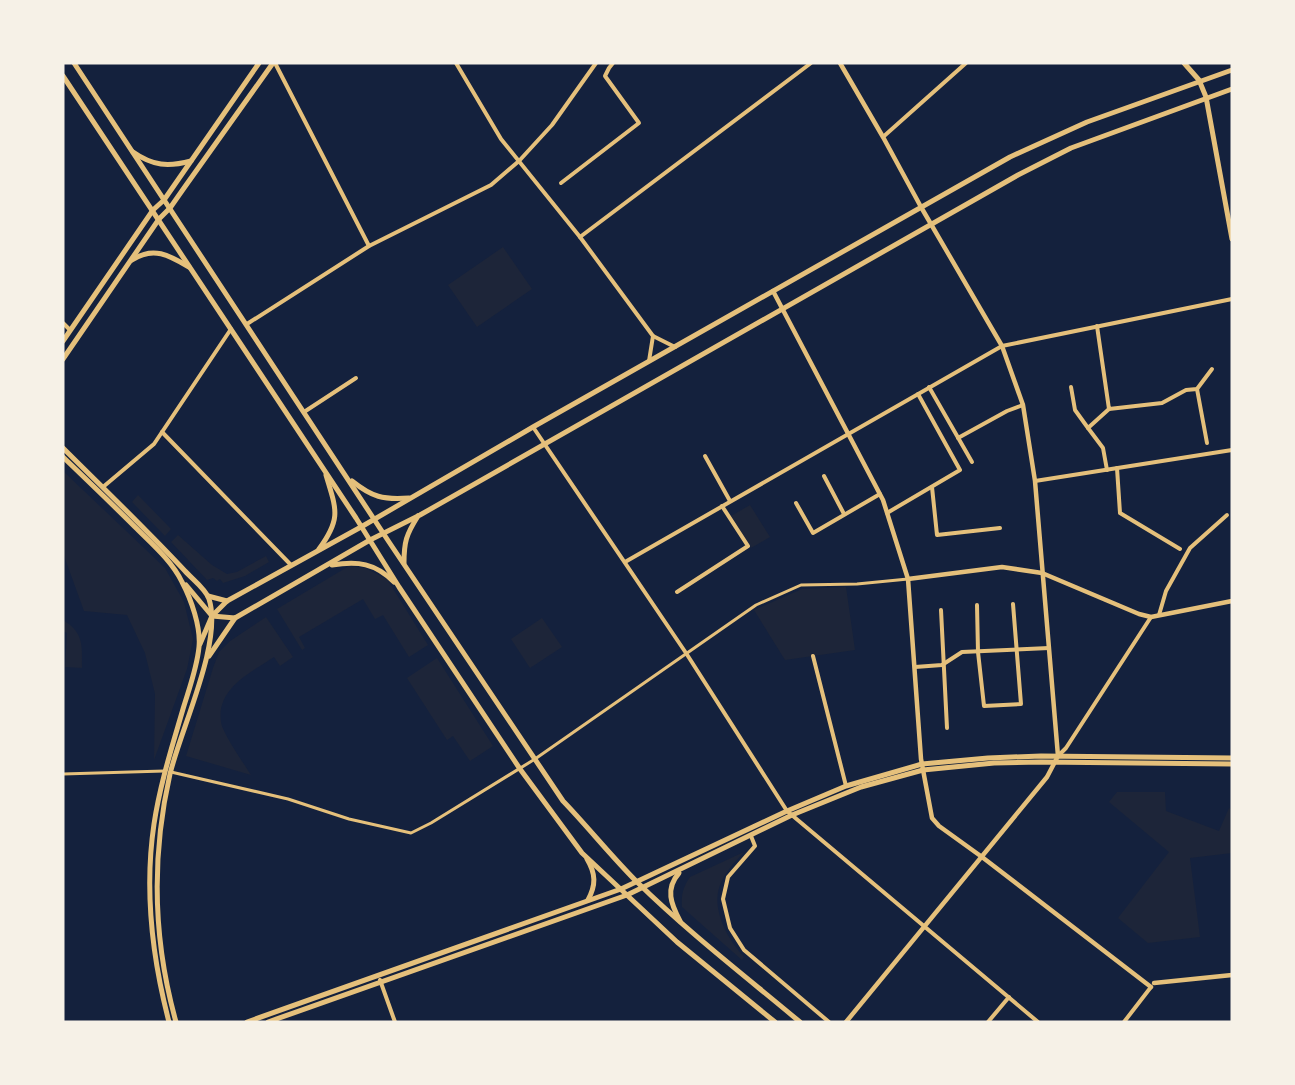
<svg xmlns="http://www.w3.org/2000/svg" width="1295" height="1085" font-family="Cabin,sans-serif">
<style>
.green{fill:#1d2539}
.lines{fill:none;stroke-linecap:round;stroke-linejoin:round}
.pedestrian{stroke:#e5c07b;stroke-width:3}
.minor{stroke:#e5c07b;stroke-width:4}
.tertiary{stroke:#e5c07b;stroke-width:4.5}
.secondary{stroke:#e5c07b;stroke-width:5}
.primary{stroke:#e5c07b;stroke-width:5}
</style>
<rect width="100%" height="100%" fill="#14213d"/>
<!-- green -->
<g class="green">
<polygon points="503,247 532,289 477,327 448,285"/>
<polygon points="63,471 165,568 184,602 193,639 187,669 154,760 155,694 145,653 127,615 84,611 63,553"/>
<polygon points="138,495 171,529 165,536 132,502"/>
<polygon points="750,505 770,537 751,548 731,516"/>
<polygon points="178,535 212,565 227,574 237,572 266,556 269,562 245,576 223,583 220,579 217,581 213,578 207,580 171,542"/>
<polygon points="349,566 365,568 387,579 428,645 409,657 383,615 375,619 363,599 299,637 305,648 302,650 277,609"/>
<polygon points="846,587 855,650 785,660 754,610 802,589"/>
<path d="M266 617 293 657 280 666 274 657C252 672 216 688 221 722 222 732 244 764 251 775L186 756 213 668 219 652 230 641Z"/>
<polygon points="542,618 562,647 530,668 511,639"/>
<path d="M63 620C84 633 82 645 82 668L65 667 67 633 63 631Z"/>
<polygon points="437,658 493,746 470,761 453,736 447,740 407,678"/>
<polygon points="1117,792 1165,792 1166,811 1219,831 1229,808 1232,810 1232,853 1190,858 1200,937 1148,943 1118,918 1169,852 1109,802"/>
<path d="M744 852C721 876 710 892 723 925 728 937 735 947 744 957L742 960 682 907C681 895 683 887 690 877Z"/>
</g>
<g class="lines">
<!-- pedestrian -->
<g class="pedestrian">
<polyline points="171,772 288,799 349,819 411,833 431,823 535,759 756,605 801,585 857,584 908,579"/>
<polyline points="63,774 164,771"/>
</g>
<!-- minor -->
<g class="minor">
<polyline points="275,63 369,246"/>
<polyline points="456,63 501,139 580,237 653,336 649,361"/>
<polyline points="883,137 966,63"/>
<polyline points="561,183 639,123 605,76 609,68 613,63"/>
<polyline points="580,237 811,63"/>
<polyline points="63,323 70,330"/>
<polyline points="247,324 369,246 491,185 519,161 552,125 596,63"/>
<polyline points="1097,326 1109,409 1162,403 1186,390 1197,389 1212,369"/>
<polyline points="653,336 675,347"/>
<polyline points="929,387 972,462"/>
<polyline points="1071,387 1075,410 1088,428 1109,409"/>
<polyline points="1197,389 1207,443"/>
<polyline points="304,412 356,378"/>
<polyline points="533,427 686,653 787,811 1038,1022"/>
<polyline points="1088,428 1103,448 1107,470"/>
<polyline points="162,432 291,565"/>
<polyline points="958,438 1007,411 1023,405"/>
<polyline points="705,456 730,501"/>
<polyline points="1117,468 1120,513 1180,549"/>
<polyline points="824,476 844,514"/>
<polyline points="1035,481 1232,450"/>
<polyline points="103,487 154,444 231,329"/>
<polyline points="932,487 937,535 1000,528"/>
<polyline points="796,503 813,533 880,494"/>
<polyline points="887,513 960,470 918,394"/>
<polyline points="625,562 1002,346 1232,299"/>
<polyline points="677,592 748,546 722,506"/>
<polyline points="977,605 978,652 984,706 1021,704 1013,604"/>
<polyline points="941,610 947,728"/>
<polyline points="1159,615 1166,591 1190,548 1227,515"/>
<polyline points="813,656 846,786"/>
<polyline points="915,667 942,665 962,652 1049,648"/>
<polyline points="1058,756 1066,748 1151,617"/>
<polyline points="751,836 755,846 728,877 723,899 730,928 744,950 829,1022"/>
<polyline points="380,980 395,1022"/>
<polyline points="988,1022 1009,997"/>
<polyline points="1124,1022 1151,987"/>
</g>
<!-- tertiary -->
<g class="tertiary">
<polyline points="840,63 883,137 921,207 1002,346 1023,405 1035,481 1058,756 1047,777 846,1022"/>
<polyline points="773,291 883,500 908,579 921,759 932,818 939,826 982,857 1151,987"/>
<polyline points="908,579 1002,567 1042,573 1139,614 1151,617 1232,601"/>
<polyline points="1154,983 1232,975"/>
</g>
<!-- secondary -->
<g class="secondary">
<polyline points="1184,63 1199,80 1206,97 1232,239"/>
<path d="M133 152C153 166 168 167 191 161"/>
<path d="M132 260C153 246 169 255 189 267"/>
<polyline points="63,341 153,210 164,200 259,63"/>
<polyline points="63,359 159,219 170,208 184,188 273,63"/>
<path d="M63 448C104 489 146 529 185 571 192 579 206 589 209 599 223 642 181 728 170 774 151 858 153 940 176 1022"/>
<path d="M63 457C87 480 111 503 135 527 151 543 172 561 182 582 191 599 201 627 199 647 197 668 189 689 183 709 172 747 160 784 154 824 144 891 152 957 169 1022"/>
<path d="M319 549C342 518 336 509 326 475"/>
<path d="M332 565C358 561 375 563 394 582"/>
<polyline points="186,585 212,616 235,618 370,540"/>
<polyline points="208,596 227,601"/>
<polyline points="200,644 212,616 227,601 361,527"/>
<polyline points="209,656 235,618"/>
<path d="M587 859C596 874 596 885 588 900"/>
<path d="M679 873C665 889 671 904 680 921"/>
<polyline points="247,1022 621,889 787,811 846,786 922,764 988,758 1041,756 1232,758"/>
<polyline points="268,1022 627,895 792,815 861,787 923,770 994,763 1041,762 1232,764"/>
</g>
<!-- primary -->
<g class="primary">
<path d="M74 63 389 542 563 801C588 827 611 856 637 882 688 932 745 976 800 1022"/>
<polyline points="63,76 356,518 399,587 520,769 582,853 677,942 775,1022"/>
<path d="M352 481C372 497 383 500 409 498"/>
<polyline points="361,527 533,427 1010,157 1087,122 1232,70"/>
<polyline points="370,540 420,515 1018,175 1071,148 1232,89"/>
<path d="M404 563C404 542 406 535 418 516"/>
</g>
</g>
<!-- border -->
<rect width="1295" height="1085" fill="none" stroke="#f6f1e7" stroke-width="129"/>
</svg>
